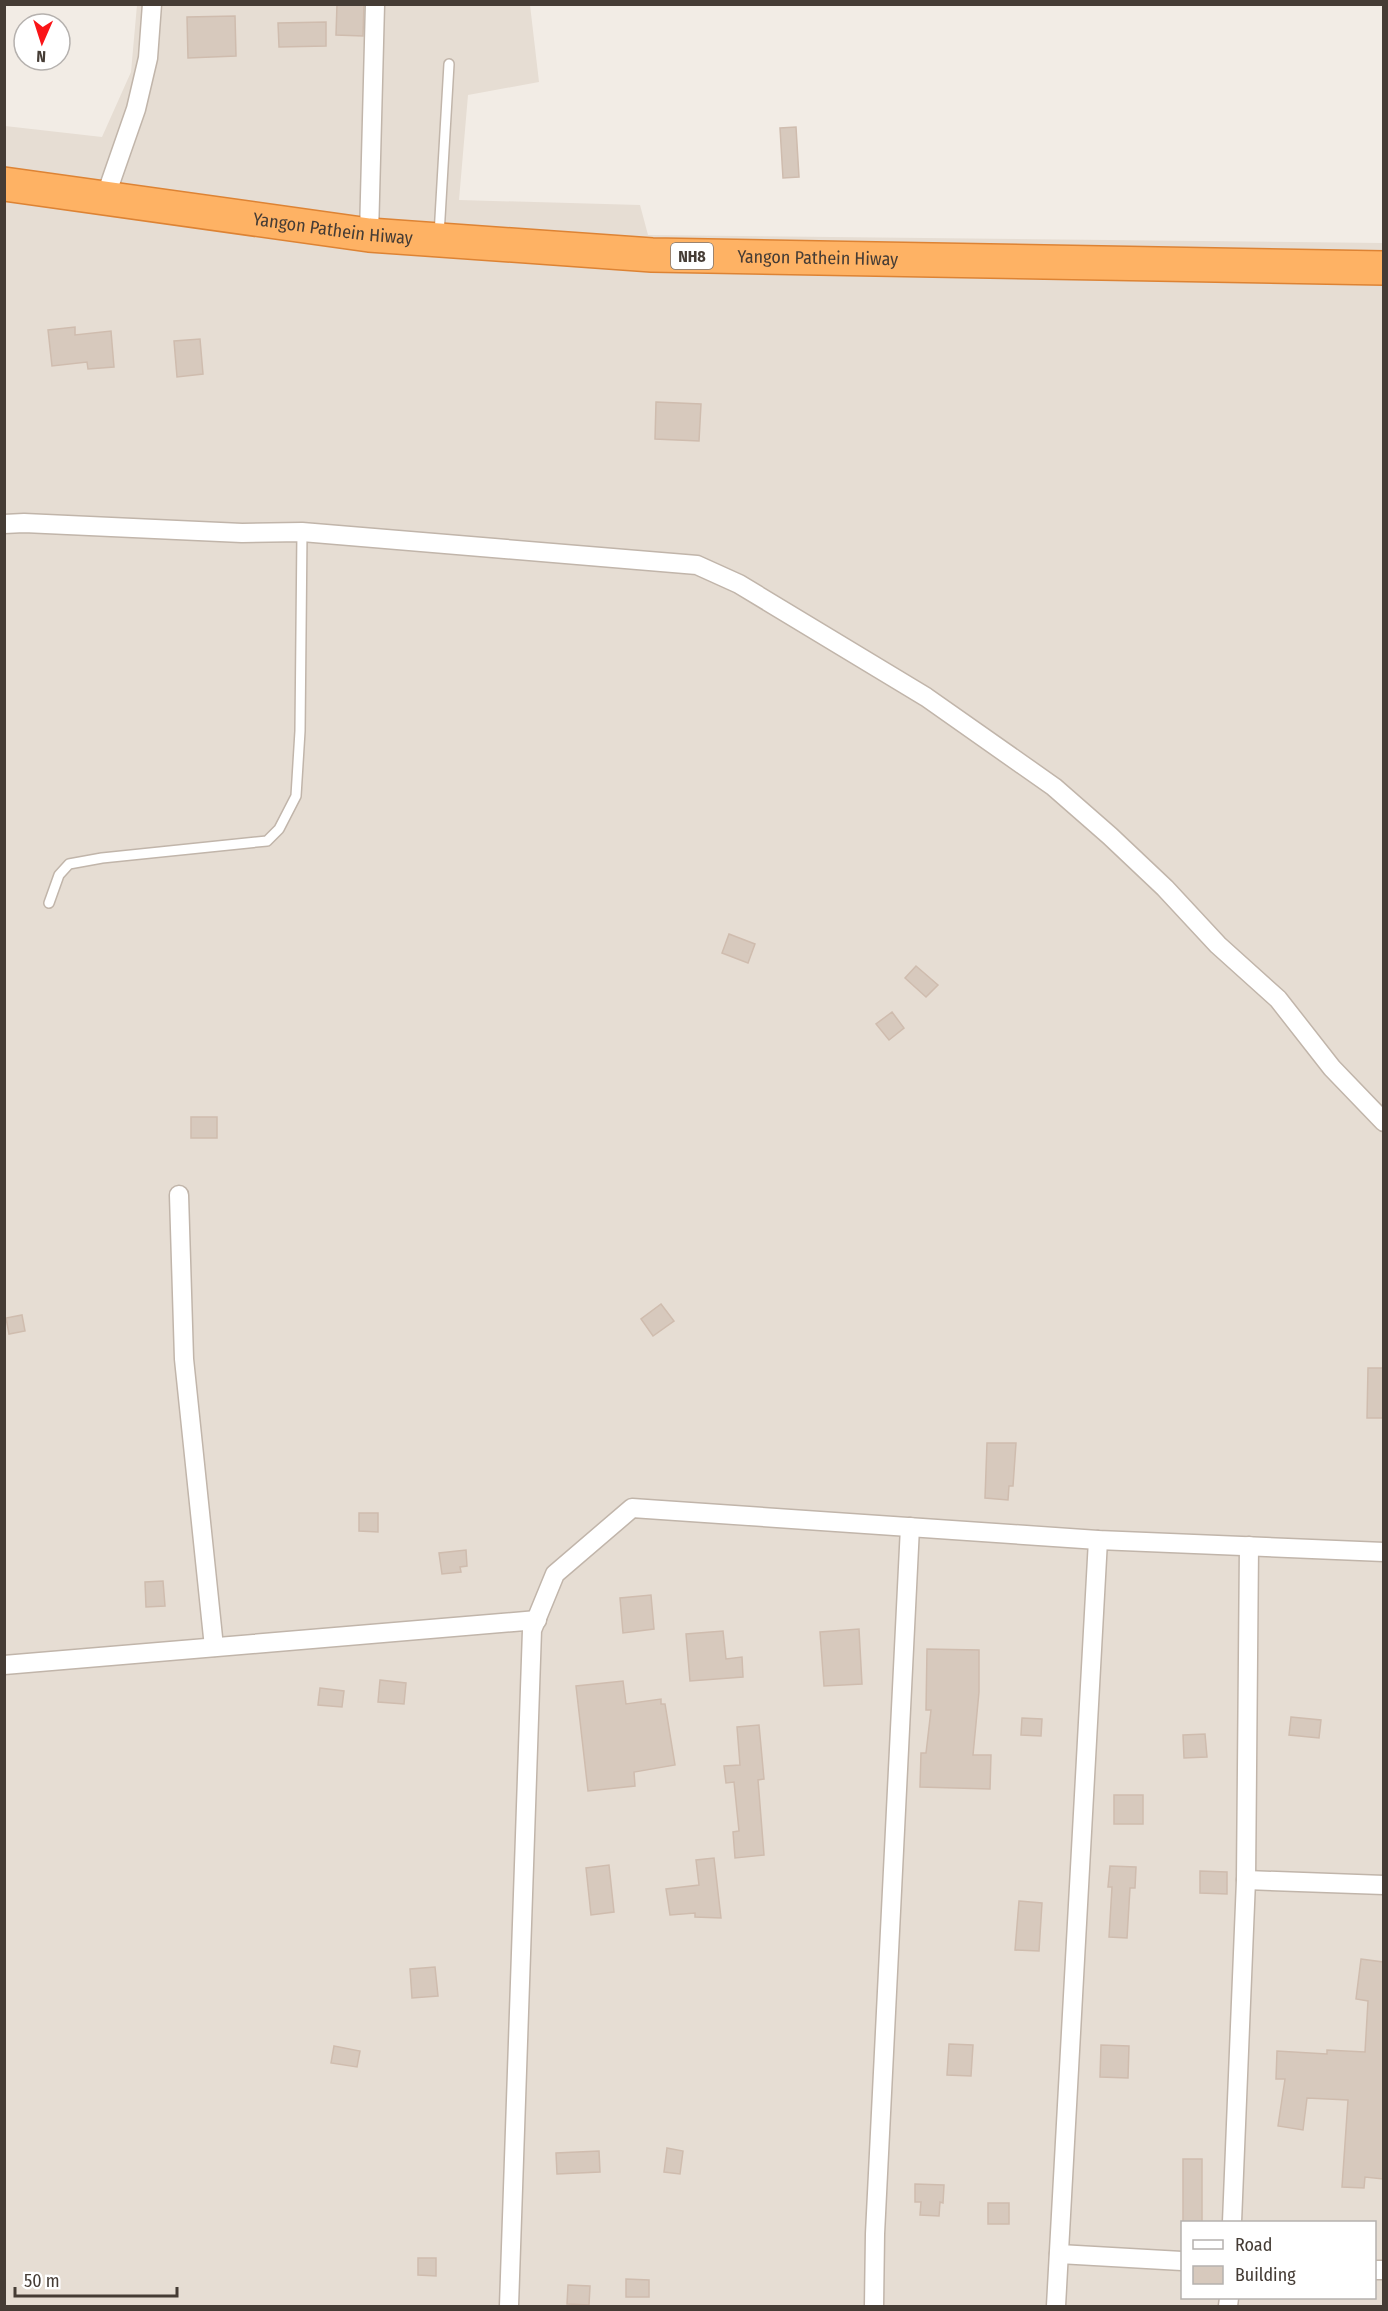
<svg xmlns="http://www.w3.org/2000/svg" width="1388" height="2311" font-family="'Fira Sans Condensed',sans-serif">
<style>
.residential{fill:#e6ddd3;fill-rule:evenodd}
.building{fill:#d7c9bd;stroke:#cfbcae;stroke-width:1.5}
.lines{fill:none;stroke-linecap:round;stroke-linejoin:round}
.lane-casing{stroke:#c1b5aa;stroke-width:12}
.street-casing{stroke:#c1b5aa;stroke-width:21}
.highway-casing{stroke:#dd8334;stroke-width:36}
.lane{stroke:#fff;stroke-width:9}
.street{stroke:#fff;stroke-width:18}
.highway{stroke:#feb264;stroke-width:33}
.labels{text-anchor:middle;stroke-width:5;stroke-linejoin:round;paint-order:stroke}
.shield{fill:#fff;stroke:#7d7672;stroke-width:1.5}
.shield-label{font-size:16px;font-weight:bold;fill:#453c35}
.street-label{font-size:18px;fill:#453c35;stroke:#fff}
</style>
<rect width="100%" height="100%" fill="#f2ece5"/>
<!-- residential -->
<path class="residential" d="M137 5H530L539 82 468 95 459 200 640 205 648 235 1383 243V2306H5V126L102 137 131 72ZM1182 2222H1374V2298H1182Z"/>
<!-- building -->
<g class="building">
<polygon points="337,4 364,4 363,36 336,35"/>
<polygon points="235,16 236,56 188,58 187,17"/>
<polygon points="326,22 326,46 279,47 278,23"/>
<polygon points="796,127 799,177 783,178 780,128"/>
<polygon points="75,327 75,335 111,331 114,367 88,369 87,362 52,366 48,330"/>
<polygon points="200,339 203,374 177,377 174,341"/>
<polygon points="656,402 701,404 699,441 655,439"/>
<polygon points="729,934 755,944 748,963 722,953"/>
<polygon points="916,966 938,985 926,997 905,978"/>
<polygon points="892,1012 904,1028 889,1040 876,1024"/>
<rect x="191" y="1117" width="26" height="21"/>
<polygon points="661,1304 674,1321 653,1336 641,1319"/>
<polygon points="22,1315 25,1331 9,1334 6,1318"/>
<polygon points="1368,1368 1383,1368 1383,1418 1367,1418"/>
<polygon points="987,1443 1016,1443 1013,1486 1009,1486 1008,1500 985,1498"/>
<polygon points="359,1513 378,1513 378,1532 359,1531"/>
<polygon points="466,1550 467,1566 460,1567 461,1572 442,1574 439,1553"/>
<polygon points="163,1581 165,1606 146,1607 145,1582"/>
<polygon points="651,1595 654,1629 623,1633 620,1598"/>
<polygon points="859,1629 862,1684 824,1686 820,1632"/>
<polygon points="723,1631 726,1659 742,1657 743,1677 690,1681 686,1634"/>
<polygon points="927,1649 979,1650 979,1692 973,1755 991,1755 990,1789 920,1787 921,1753 926,1753 931,1710 926,1710"/>
<polygon points="380,1680 406,1683 404,1704 378,1702"/>
<polygon points="623,1681 626,1704 661,1699 661,1704 665,1704 675,1765 634,1772 635,1786 588,1791 576,1686"/>
<polygon points="320,1688 344,1691 342,1707 318,1705"/>
<polygon points="1291,1717 1321,1720 1319,1738 1289,1735"/>
<polygon points="1022,1718 1042,1719 1041,1736 1021,1735"/>
<polygon points="759,1725 764,1779 758,1780 764,1855 735,1858 733,1832 739,1831 734,1782 726,1783 724,1766 740,1765 737,1727"/>
<polygon points="1205,1734 1207,1757 1184,1758 1183,1735"/>
<rect x="1114" y="1795" width="29" height="29"/>
<polygon points="714,1858 721,1918 695,1917 695,1913 670,1915 666,1889 699,1885 696,1860"/>
<polygon points="609,1865 614,1912 591,1915 586,1868"/>
<polygon points="1110,1866 1136,1867 1135,1888 1130,1888 1127,1938 1109,1937 1112,1887 1108,1887"/>
<polygon points="1200,1871 1227,1872 1227,1894 1200,1893"/>
<polygon points="1019,1901 1042,1903 1039,1951 1015,1950"/>
<polygon points="1361,1959 1383,1962 1383,2179 1365,2177 1364,2188 1342,2187 1348,2100 1307,2098 1303,2130 1278,2126 1285,2079 1276,2079 1277,2051 1327,2054 1327,2050 1365,2052 1368,2001 1356,1999"/>
<polygon points="435,1967 438,1996 412,1998 410,1969"/>
<polygon points="949,2044 973,2045 971,2076 947,2075"/>
<polygon points="1101,2045 1129,2046 1128,2078 1100,2077"/>
<polygon points="334,2046 360,2051 357,2067 331,2063"/>
<polygon points="667,2148 683,2151 680,2174 664,2172"/>
<polygon points="599,2151 600,2172 557,2174 556,2153"/>
<rect x="1183" y="2159" width="19" height="64"/>
<polygon points="915,2184 944,2185 943,2203 940,2202 939,2216 920,2215 921,2202 915,2202"/>
<rect x="988" y="2203" width="21" height="21"/>
<polygon points="418,2258 436,2258 436,2276 418,2275"/>
<polygon points="626,2279 649,2280 649,2297 626,2297"/>
<polygon points="568,2285 590,2286 589,2305 567,2304"/>
</g>
<g class="lines">
<defs>
<g id="lane">
<polyline points="439,235 449,64"/>
<polyline points="49,903 59,875 69,864 102,858 267,841 279,829 296,796 300,731 302,532"/>
</g>
<g id="street">
<polyline points="105,198 136,109 148,58 152,4"/>
<polyline points="369,235 375,4"/>
<polyline points="4,524 24,523 242,533 302,532 697,565 739,584 926,697 1054,787 1110,836 1165,888 1218,945 1278,999 1332,1068 1384,1122"/>
<polyline points="179,1195 184,1359 214,1647"/>
<polyline points="4,1665 537,1620"/>
<polyline points="1246,1880 1384,1885"/>
<polyline points="1232,2222 1246,1880 1249,1546"/>
<polyline points="1059,2254 1182,2261"/>
<polyline points="1374,2270 1384,2270"/>
<polyline points="509,2306 532,1630 555,1574 632,1508 1098,1540 1384,1552"/>
<polyline points="874,2306 875,2234 910,1527"/>
<polyline points="1056,2306 1098,1540"/>
<polyline points="1228,2306 1229,2298"/>
</g>
<g id="highway">
<path id="s1" d="M4 184 369 235 652 255 1384 268"/>
</g>
</defs>
<!-- lane casing -->
<use href="#lane" class="lane-casing"/>
<!-- street casing -->
<use href="#street" class="street-casing"/>
<!-- highway casing -->
<use href="#highway" class="highway-casing"/>
<!-- lane -->
<use href="#lane" class="lane"/>
<!-- street -->
<use href="#street" class="street"/>
<!-- highway -->
<use href="#highway" class="highway"/>
</g>
<g class="labels">
<!-- shield labels -->
<rect class="shield" x="671" y="243" width="42" height="26" rx="4.5"/>
<g class="shield-label">
<text x="692" y="262">NH8</text>
</g>
<!-- street labels -->
<g class="street-label">
<text dy="6" stroke="none"><textPath href="#s1" startOffset="332">Yangon Pathein Hiway</textPath></text>
<text dy="6" stroke="none"><textPath href="#s1" startOffset="818">Yangon Pathein Hiway</textPath></text>
</g>
</g>
<!-- border -->
<rect width="1388" height="2311" fill="none" stroke="#453c35" stroke-width="12"/>
<!-- legend -->
<rect x="1181" y="2221" width="195" height="78" fill="#ffffff" stroke="#b5b1ae" stroke-width="1.5"/>
<rect x="1193" y="2240" width="30" height="9" fill="#ffffff" stroke="#b5b1ae" stroke-width="1.5"/>
<text x="1235" y="2251" font-size="18" fill="#453c35">Road</text>
<rect x="1193" y="2266" width="30" height="18" fill="#d7c9bd" stroke="#b5b1ae" stroke-width="1.5"/>
<text x="1235" y="2281" font-size="18" fill="#453c35">Building</text>
<!-- north arrow -->
<g transform="translate(42 42) rotate(183)"><circle r="28" fill="#ffffff" stroke="#b5b1ae" stroke-width="1.5"/>
<path d="M0-4.5L10 22L0 15L-10 22Z" fill="#fa1417"/>
<text y="-9" font-size="16" font-weight="bold" text-anchor="middle" fill="#453c35">N</text>
</g>
<!-- scale -->
<path d="M15 2287v9h162v-9" fill="none" stroke="#453c35" stroke-width="3"/>
<text x="24" y="2287" font-size="18" fill="#453c35" stroke="#ffffff" stroke-width="4.5" paint-order="stroke">50 m</text>
</svg>
